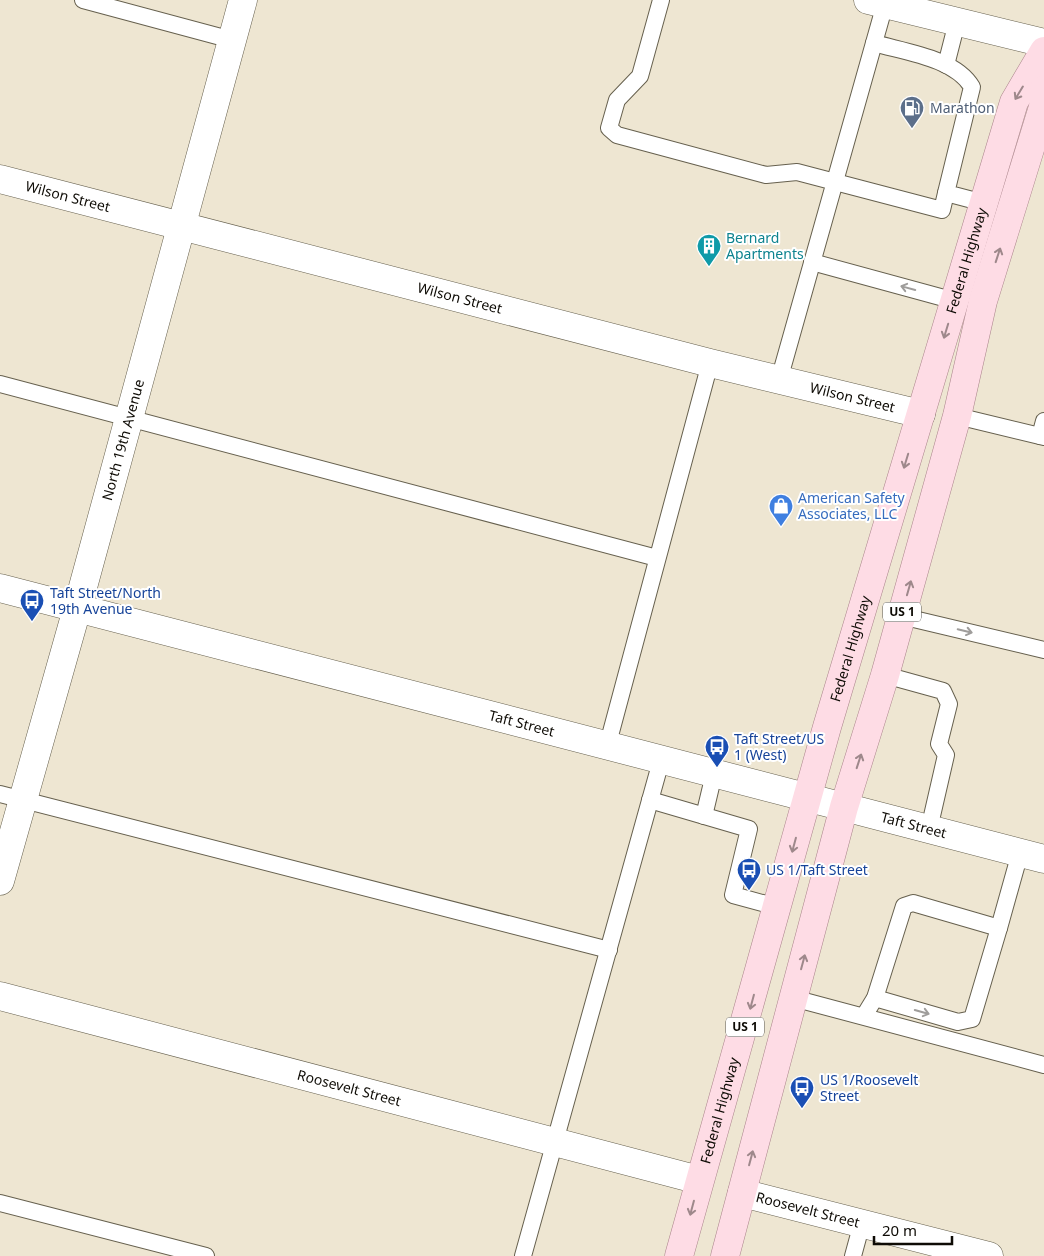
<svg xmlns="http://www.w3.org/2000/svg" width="1044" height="1256" font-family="'Noto Sans',sans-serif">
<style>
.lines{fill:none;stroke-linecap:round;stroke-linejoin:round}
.service-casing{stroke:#66604e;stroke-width:18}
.minor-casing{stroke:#66604e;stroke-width:29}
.tertiary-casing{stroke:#66604e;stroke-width:29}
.primary-casing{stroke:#aa848b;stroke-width:29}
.service{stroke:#fff;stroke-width:16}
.minor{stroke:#fff;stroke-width:28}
.tertiary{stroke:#fff;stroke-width:28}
.primary{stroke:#fedce5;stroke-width:28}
.oneway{stroke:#9e888b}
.oneway2{stroke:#9f9d9b}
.labels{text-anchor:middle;stroke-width:4;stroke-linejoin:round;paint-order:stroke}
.shield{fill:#fff;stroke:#565450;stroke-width:1}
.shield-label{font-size:12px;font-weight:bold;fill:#0e0b05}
.service-label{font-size:14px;fill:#4e5e75;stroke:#fff;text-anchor:start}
.street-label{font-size:14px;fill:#0e0b05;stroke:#fff}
.culture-label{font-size:14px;fill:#0d838f;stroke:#fff;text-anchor:start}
.shop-label{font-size:14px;fill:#366cbe;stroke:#fff;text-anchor:start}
.transit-label{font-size:14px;fill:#164399;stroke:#fff;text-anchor:start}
</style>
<rect width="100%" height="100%" fill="#eee6d2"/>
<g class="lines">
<defs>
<g id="service">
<polyline points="83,0 232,40"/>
<polyline points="661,0 640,76 617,100 609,128 617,135 766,175 797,172 942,210 946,193"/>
<path d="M874 43C905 52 955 58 972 87L946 193 984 203"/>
<polyline points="946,65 957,22"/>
<polyline points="812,262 955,301"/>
<polyline points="779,380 885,4"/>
<polyline points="0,384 657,558"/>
<polyline points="957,416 1044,437"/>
<polyline points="1040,436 1044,421"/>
<polyline points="901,616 1044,650"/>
<polyline points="885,675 943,691 949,704 939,744 946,755 929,829"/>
<polyline points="607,747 710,363"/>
<polyline points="0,794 609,950"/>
<polyline points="650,800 749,829 733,895 777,907"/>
<polyline points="704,816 714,774"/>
<polyline points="793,998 1044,1065"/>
<polyline points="875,998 958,1022 972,1019 999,928"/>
<polyline points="864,1016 875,998 904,906 913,903 999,928 1020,853"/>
<polyline points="0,1203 206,1256"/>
<polyline points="523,1256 661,761"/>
<polyline points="853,1256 862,1223"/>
</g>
<g id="minor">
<polyline points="868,0 1044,43"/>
<path id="s1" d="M0 179 710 363 921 414"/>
<path id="s2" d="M844 807 1044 859"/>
<path id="s3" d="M0 881 77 609 243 0"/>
<path id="s4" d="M0 996 699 1180"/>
<path id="s5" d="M742 1193 989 1256"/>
</g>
<g id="tertiary">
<path id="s6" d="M0 588 844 807"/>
</g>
<g id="primary">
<path id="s7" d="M679 1256 827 727 1014 102 1044 51"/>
<polyline points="725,1256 844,807 885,675 957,416 983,301 1043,107 1044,90"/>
</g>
</defs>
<!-- service casing -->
<use href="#service" class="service-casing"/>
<!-- minor casing -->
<use href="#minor" class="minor-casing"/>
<!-- tertiary casing -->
<use href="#tertiary" class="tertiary-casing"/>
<!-- primary casing -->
<use href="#primary" class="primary-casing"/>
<!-- service -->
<use href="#service" class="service"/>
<!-- minor -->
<use href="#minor" class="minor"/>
<!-- tertiary -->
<use href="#tertiary" class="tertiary"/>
<!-- primary -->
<use href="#primary" class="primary"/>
</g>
<!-- one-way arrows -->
<defs><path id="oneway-shaft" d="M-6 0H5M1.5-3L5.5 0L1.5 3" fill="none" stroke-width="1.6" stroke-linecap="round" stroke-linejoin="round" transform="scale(1.25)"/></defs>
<g class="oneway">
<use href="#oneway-shaft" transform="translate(1019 93) rotate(121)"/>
<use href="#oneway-shaft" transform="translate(998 255) rotate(-72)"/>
<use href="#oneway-shaft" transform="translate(946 331) rotate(107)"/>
<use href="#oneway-shaft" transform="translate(906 461) rotate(107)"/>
<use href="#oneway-shaft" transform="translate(909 588) rotate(-74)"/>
<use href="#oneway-shaft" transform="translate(859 761) rotate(-72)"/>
<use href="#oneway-shaft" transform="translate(794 845) rotate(105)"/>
<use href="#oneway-shaft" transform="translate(803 962) rotate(-75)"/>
<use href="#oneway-shaft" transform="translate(752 1002) rotate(105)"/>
<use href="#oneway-shaft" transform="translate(751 1158) rotate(-75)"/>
<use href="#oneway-shaft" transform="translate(692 1208) rotate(105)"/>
</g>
<g class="oneway2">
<use href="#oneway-shaft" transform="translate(908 288) rotate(-165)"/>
<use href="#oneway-shaft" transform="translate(965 631) rotate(13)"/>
<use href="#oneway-shaft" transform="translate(922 1012) rotate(16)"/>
</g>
<!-- icons -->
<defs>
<symbol id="fuel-pin" viewBox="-11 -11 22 30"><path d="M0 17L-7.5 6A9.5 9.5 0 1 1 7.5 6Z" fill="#5c6f8a" stroke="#fff"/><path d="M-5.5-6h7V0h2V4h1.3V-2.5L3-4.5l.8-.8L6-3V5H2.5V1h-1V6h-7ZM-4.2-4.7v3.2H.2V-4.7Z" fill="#fff"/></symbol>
<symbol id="building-pin" viewBox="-11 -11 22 30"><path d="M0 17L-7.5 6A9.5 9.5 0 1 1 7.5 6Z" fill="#0f9aa8" stroke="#fff"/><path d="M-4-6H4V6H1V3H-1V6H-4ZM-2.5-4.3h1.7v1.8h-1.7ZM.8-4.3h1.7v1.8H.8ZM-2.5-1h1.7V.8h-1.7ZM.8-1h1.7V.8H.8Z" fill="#fff"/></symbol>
<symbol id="shop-pin" viewBox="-11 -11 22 30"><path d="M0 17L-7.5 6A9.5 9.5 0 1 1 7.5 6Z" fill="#3f7fe0" stroke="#fff"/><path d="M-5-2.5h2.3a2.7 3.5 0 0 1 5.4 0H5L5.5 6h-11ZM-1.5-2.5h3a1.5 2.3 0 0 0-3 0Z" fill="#fff"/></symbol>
<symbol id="bus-pin" viewBox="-11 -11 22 30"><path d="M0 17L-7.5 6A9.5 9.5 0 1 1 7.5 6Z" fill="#1a4fb4" stroke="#fff"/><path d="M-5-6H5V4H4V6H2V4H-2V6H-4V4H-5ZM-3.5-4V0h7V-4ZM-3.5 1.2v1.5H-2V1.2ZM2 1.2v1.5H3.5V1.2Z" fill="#fff"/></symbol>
</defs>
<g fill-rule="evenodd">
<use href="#fuel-pin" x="898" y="94" width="28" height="38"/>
<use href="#building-pin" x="695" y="232" width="28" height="38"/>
<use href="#shop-pin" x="767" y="492" width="28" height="38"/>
<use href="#bus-pin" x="18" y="587" width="28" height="38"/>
<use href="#bus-pin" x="703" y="733" width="28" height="38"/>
<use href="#bus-pin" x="735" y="856" width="28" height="38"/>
<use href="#bus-pin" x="788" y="1074" width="28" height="38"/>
</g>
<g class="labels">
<!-- shield labels -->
<g class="shield">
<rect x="883" y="602.5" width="38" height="19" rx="4"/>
<rect x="726" y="1017.5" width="38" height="19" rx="4"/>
</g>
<g class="shield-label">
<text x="902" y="616">US 1</text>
<text x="745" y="1031">US 1</text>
</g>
<!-- service labels -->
<g class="service-label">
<text x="930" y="113">Marathon</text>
</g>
<!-- street labels -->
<g class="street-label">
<text dy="5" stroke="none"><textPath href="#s1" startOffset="70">Wilson Street</textPath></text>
<text dy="5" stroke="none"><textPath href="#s7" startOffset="1036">Federal Highway</textPath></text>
<text dy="5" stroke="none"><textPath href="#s1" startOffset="475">Wilson Street</textPath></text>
<text dy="5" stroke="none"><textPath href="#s1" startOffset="880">Wilson Street</textPath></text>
<text dy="5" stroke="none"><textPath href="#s3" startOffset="458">North 19th Avenue</textPath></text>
<text dy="5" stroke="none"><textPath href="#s7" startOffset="631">Federal Highway</textPath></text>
<text dy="5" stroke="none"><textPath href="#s6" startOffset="539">Taft Street</textPath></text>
<text dy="5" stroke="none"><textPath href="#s2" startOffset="72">Taft Street</textPath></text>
<text dy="5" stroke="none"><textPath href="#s4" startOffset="361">Roosevelt Street</textPath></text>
<text dy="5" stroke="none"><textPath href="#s7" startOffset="151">Federal Highway</textPath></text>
<text dy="5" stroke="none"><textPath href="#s5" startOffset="68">Roosevelt Street</textPath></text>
</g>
<!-- culture labels -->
<g class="culture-label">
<text x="726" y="243">Bernard<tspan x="726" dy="16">Apartments</tspan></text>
</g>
<!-- shop labels -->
<g class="shop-label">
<text x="798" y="503">American Safety<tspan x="798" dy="16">Associates, LLC</tspan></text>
</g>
<!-- transit labels -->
<g class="transit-label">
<text x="50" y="598">Taft Street/North<tspan x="50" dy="16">19th Avenue</tspan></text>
<text x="734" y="744">Taft Street/US<tspan x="734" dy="16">1 (West)</tspan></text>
<text x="766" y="875">US 1/Taft Street</text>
<text x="820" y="1085">US 1/Roosevelt<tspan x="820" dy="16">Street</tspan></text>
</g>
</g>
<!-- scale -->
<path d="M874 1236v8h78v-8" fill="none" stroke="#0e0b05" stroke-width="2.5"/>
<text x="882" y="1236" font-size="15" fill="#0e0b05" stroke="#ffffff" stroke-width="4" paint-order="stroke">20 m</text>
</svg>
